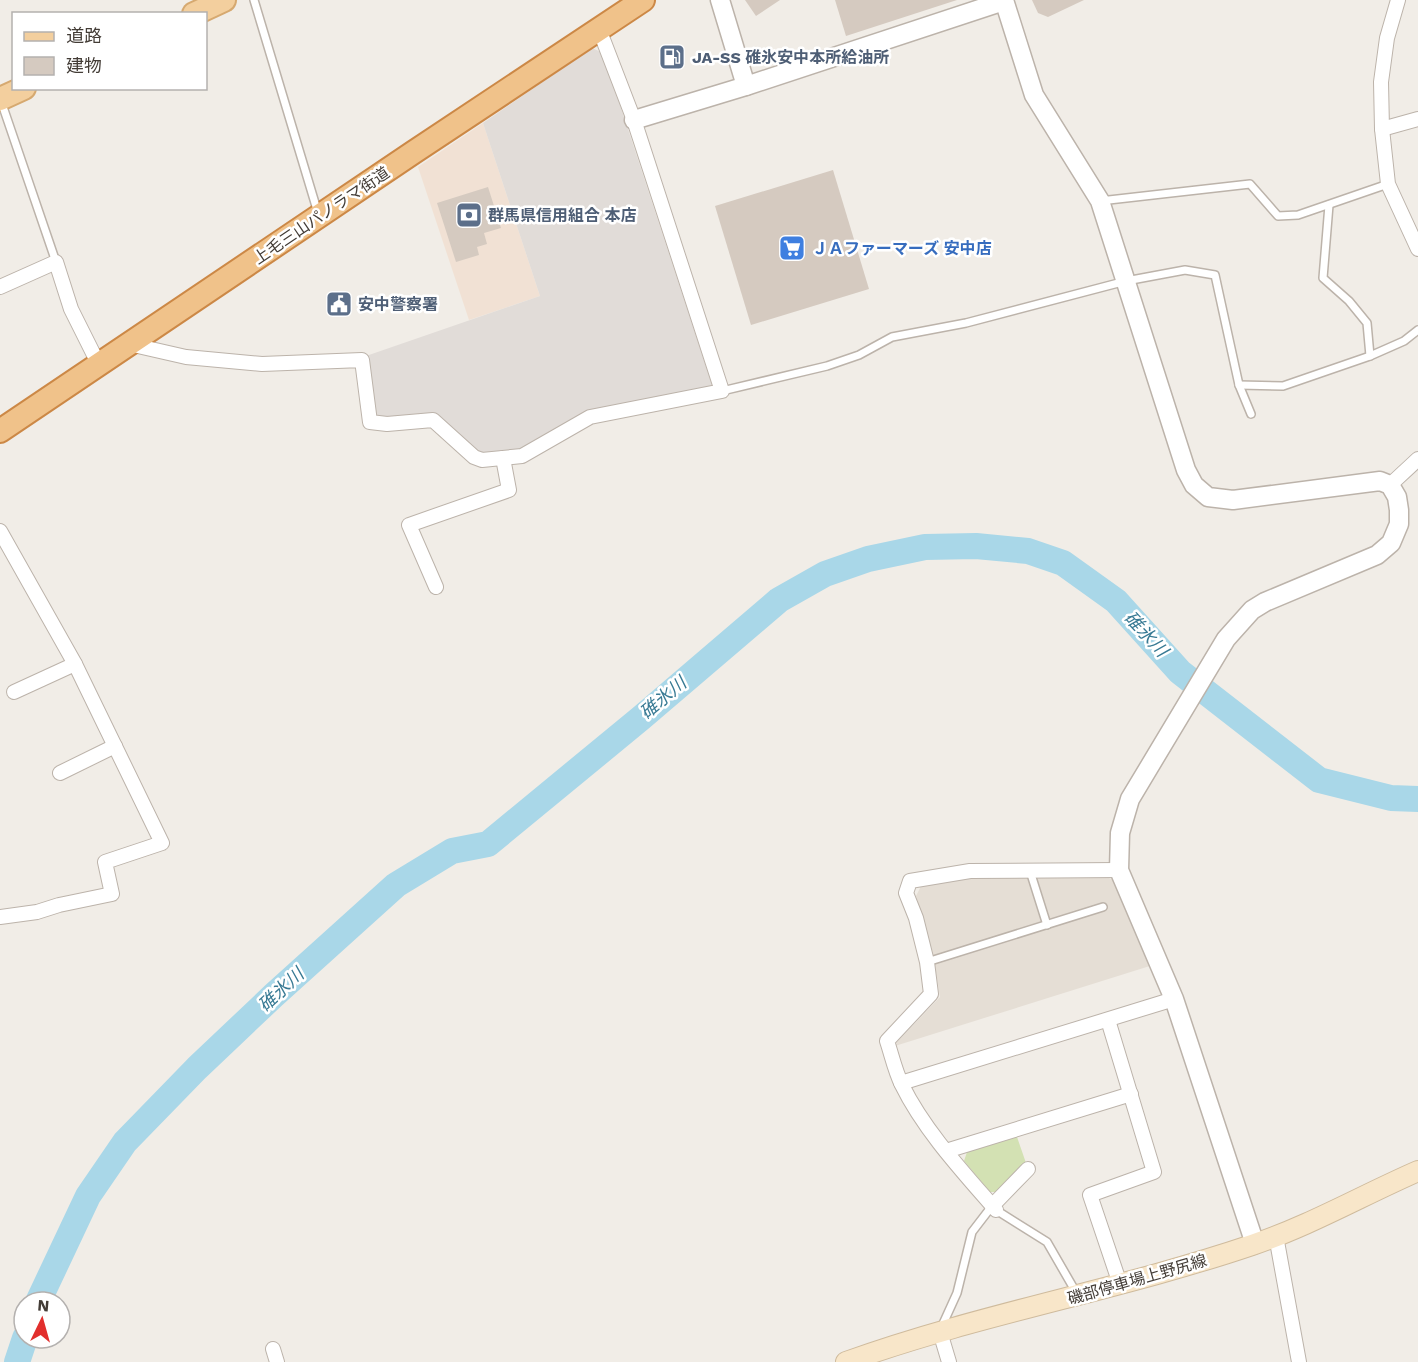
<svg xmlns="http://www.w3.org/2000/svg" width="1418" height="1362" font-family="'Work Sans','Noto Sans JP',sans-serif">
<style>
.residential{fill:#e5ded5}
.commercial{fill:#f1e1d4}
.industrial{fill:#e1dcd8}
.green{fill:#d3e1b3}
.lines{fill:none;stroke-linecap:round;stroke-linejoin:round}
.river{stroke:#a9d7e8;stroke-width:26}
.building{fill:#d5cac0}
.service-casing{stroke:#bcb3aa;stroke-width:10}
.minor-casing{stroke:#bcb3aa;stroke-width:16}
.tertiary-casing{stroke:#bcb3aa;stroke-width:21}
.secondary-casing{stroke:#cfbb9d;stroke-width:22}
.primary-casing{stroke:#d6a970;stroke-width:26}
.trunk-casing{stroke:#cc8846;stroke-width:26}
.service{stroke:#fff;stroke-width:7}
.minor{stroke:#fff;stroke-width:14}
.tertiary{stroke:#fff;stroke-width:18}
.secondary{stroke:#f8e6c9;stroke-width:20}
.primary{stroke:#f3cf9e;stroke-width:22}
.trunk{stroke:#f0c28a;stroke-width:22}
.labels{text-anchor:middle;stroke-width:5;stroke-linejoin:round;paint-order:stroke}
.service-label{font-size:16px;font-weight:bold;fill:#4e5e75;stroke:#fff;text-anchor:start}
.street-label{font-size:16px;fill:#433c36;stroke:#fff}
.shop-label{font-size:16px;font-weight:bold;fill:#366cbe;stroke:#fff;text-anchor:start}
.water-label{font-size:18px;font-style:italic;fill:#387a94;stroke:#fff}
</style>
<rect width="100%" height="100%" fill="#f1ede7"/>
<!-- residential -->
<polygon class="residential" points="1107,877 1119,883 1153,965 895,1046 898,1041 940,997 933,953 916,896 921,886 968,878"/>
<!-- commercial -->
<polygon class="commercial" points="483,123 540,296 469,320 418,167"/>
<!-- industrial -->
<polygon class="industrial" points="592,48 603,53 713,388 587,414 526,449 477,455 433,415 375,417 366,356 540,296 483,123"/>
<!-- green -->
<polygon class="green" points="1017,1137 1026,1163 1001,1192 990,1192 964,1161 967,1152"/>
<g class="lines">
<!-- river -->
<g class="river">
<polyline points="38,1302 88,1196 125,1142 197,1068 274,995 396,885 452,851 488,844 641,718 779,600 825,574 868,559 925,547 976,546 1028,551 1063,563 1116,601 1180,672 1319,780 1391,798 1418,799"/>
<polyline points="17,1362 25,1338"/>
</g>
</g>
<!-- building -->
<g class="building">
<polygon points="745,0 780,0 756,16"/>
<polygon points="835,0 957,0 846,36"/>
<polygon points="1032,0 1084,0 1048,17 1038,13"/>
<polygon points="833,170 869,289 751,325 715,206"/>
<polygon points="488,187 501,228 484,233 487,244 477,247 479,255 456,262 437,203"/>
</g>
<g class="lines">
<defs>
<g id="service">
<polyline points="254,0 318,213"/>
<polyline points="1,101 56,262"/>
<polyline points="1100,201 1250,184 1278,216 1298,215 1388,184"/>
<polyline points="1329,205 1323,278 1349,301 1367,323 1370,356"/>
<polyline points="1239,385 1283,386 1370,356 1404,341 1418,330"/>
<polyline points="722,391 827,366 859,355 892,337 966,323 1126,281 1185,270 1215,275 1239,385 1251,414"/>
<polyline points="1030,871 1047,925"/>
<polyline points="927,962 1103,907"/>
<polyline points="996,1210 1047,1242 1077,1294"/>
<polyline points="942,1326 957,1293 972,1232 992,1206"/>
</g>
<g id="minor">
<polyline points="1398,0 1387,38 1381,82 1382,129 1388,184 1418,249"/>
<polyline points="1382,129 1418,119"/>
<polyline points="0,287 56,262 71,309 99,365"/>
<polyline points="129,344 186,357 262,364 362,360 370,422 387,424 433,420 474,457 482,460 522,456 590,417 722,391 634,120 599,29"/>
<polyline points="1390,485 1418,459"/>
<polyline points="0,531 75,664 162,843 105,862 112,894 59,905 37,912 0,917"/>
<polyline points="436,587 409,525 509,490 503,458"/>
<polyline points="14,692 75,664"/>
<polyline points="60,773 115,746"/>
<polyline points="1108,1020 1154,1172 1090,1195 1120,1284"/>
<polyline points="901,1083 1174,999"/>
<polyline points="946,1151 1131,1094"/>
<polyline points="992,1206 1028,1169"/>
<path d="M996 1210C963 1172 924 1130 902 1085 895 1071 892 1056 887 1041L931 994 927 962 916 918 906 893 910 881 970 871 1119 870"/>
<polyline points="1276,1236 1299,1362"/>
<polyline points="940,1332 949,1362"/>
<polyline points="273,1349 277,1362"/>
</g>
<g id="tertiary">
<polyline points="720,0 746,86"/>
<polyline points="1004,0 1034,95 1100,201 1186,470 1194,485 1208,497 1233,500 1380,481 1390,485 1397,497 1399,510 1399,524 1391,543 1377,555 1265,602 1252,610 1226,639 1130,799 1120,833 1119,870 1174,999 1255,1244"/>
<polyline points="634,120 746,86 1004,1"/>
</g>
<path id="secondary" d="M846 1362C979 1314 1119 1290 1252 1245 1309 1226 1363 1195 1418 1171"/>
<g id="primary">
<polyline points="194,14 224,0"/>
<polyline points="0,99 24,88"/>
</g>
<polyline id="trunk" points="0,431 414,152 643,0"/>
</defs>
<!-- service casing -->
<use href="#service" class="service-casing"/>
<!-- minor casing -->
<use href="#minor" class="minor-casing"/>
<!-- tertiary casing -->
<use href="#tertiary" class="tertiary-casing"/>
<!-- secondary casing -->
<use href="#secondary" class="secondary-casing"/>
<!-- primary casing -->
<use href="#primary" class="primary-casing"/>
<!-- trunk casing -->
<use href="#trunk" class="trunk-casing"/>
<!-- service -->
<use href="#service" class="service"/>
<!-- minor -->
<use href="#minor" class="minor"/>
<!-- tertiary -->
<use href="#tertiary" class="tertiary"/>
<!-- secondary -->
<use href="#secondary" class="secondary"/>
<!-- primary -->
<use href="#primary" class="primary"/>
<!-- trunk -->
<use href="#trunk" class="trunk"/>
</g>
<!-- icons -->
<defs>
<symbol id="fuel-square" viewBox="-11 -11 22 22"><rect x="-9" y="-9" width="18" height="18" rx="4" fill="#5c6f8a" stroke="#fff"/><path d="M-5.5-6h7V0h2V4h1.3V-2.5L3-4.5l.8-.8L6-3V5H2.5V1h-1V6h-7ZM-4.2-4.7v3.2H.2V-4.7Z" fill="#fff"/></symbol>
<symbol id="bank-square" viewBox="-11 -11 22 22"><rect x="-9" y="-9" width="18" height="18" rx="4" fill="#5c6f8a" stroke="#fff"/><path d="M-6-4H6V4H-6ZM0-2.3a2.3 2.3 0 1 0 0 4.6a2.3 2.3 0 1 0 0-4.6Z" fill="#fff"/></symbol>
<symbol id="supermarket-square" viewBox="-11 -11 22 22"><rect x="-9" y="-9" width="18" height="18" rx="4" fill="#3f7fe0" stroke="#fff"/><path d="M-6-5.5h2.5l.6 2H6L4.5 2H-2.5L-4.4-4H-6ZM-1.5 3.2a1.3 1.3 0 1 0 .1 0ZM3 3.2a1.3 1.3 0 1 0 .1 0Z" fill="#fff"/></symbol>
<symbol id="civic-square" viewBox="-11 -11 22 22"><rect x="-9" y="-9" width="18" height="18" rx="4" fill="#5c6f8a" stroke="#fff"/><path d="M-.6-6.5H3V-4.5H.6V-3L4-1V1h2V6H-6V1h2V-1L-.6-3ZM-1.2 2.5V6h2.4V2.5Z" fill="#fff"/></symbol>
</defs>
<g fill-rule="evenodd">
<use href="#fuel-square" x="657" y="42" width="30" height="30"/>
<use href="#bank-square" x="454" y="200" width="30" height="30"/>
<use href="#supermarket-square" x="777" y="233" width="30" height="30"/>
<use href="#civic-square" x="324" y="289" width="30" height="30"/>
</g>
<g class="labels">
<!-- service labels -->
<g class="service-label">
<text x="692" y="63">JA-SS 碓氷安中本所給油所</text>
<text x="488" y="221">群馬県信用組合 本店</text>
<text x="358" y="310">安中警察署</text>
</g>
<!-- street labels -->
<g class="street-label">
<text transform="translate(321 215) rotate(-34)" y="6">上毛三山パノラマ街道</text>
<text transform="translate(1137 1279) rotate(-16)" y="6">磯部停車場上野尻線</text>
</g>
<!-- shop labels -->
<g class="shop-label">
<text x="812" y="254">ＪＡファーマーズ 安中店</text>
</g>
<!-- water labels -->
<g class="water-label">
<text transform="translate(1146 634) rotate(47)" y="6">碓氷川</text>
<text transform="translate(663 698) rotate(-40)" y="6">碓氷川</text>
<text transform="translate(281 990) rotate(-43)" y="6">碓氷川</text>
</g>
</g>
<!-- legend -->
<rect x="12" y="12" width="195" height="78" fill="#ffffff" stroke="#b4b1af" stroke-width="1.5"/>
<rect x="24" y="32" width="30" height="9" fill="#f3cf9e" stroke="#b4b1af" stroke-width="1.5"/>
<text x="66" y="42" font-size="18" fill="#433c36">道路</text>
<rect x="24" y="57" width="30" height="18" fill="#d5cac0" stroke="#b4b1af" stroke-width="1.5"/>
<text x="66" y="72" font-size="18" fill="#433c36">建物</text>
<!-- north arrow -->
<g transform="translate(42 1320) rotate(5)"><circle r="28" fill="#ffffff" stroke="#b4b1af" stroke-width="1.5"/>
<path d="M0-4.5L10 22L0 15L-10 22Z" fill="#e22f2d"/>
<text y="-9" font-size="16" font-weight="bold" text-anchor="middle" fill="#433c36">N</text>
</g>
</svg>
